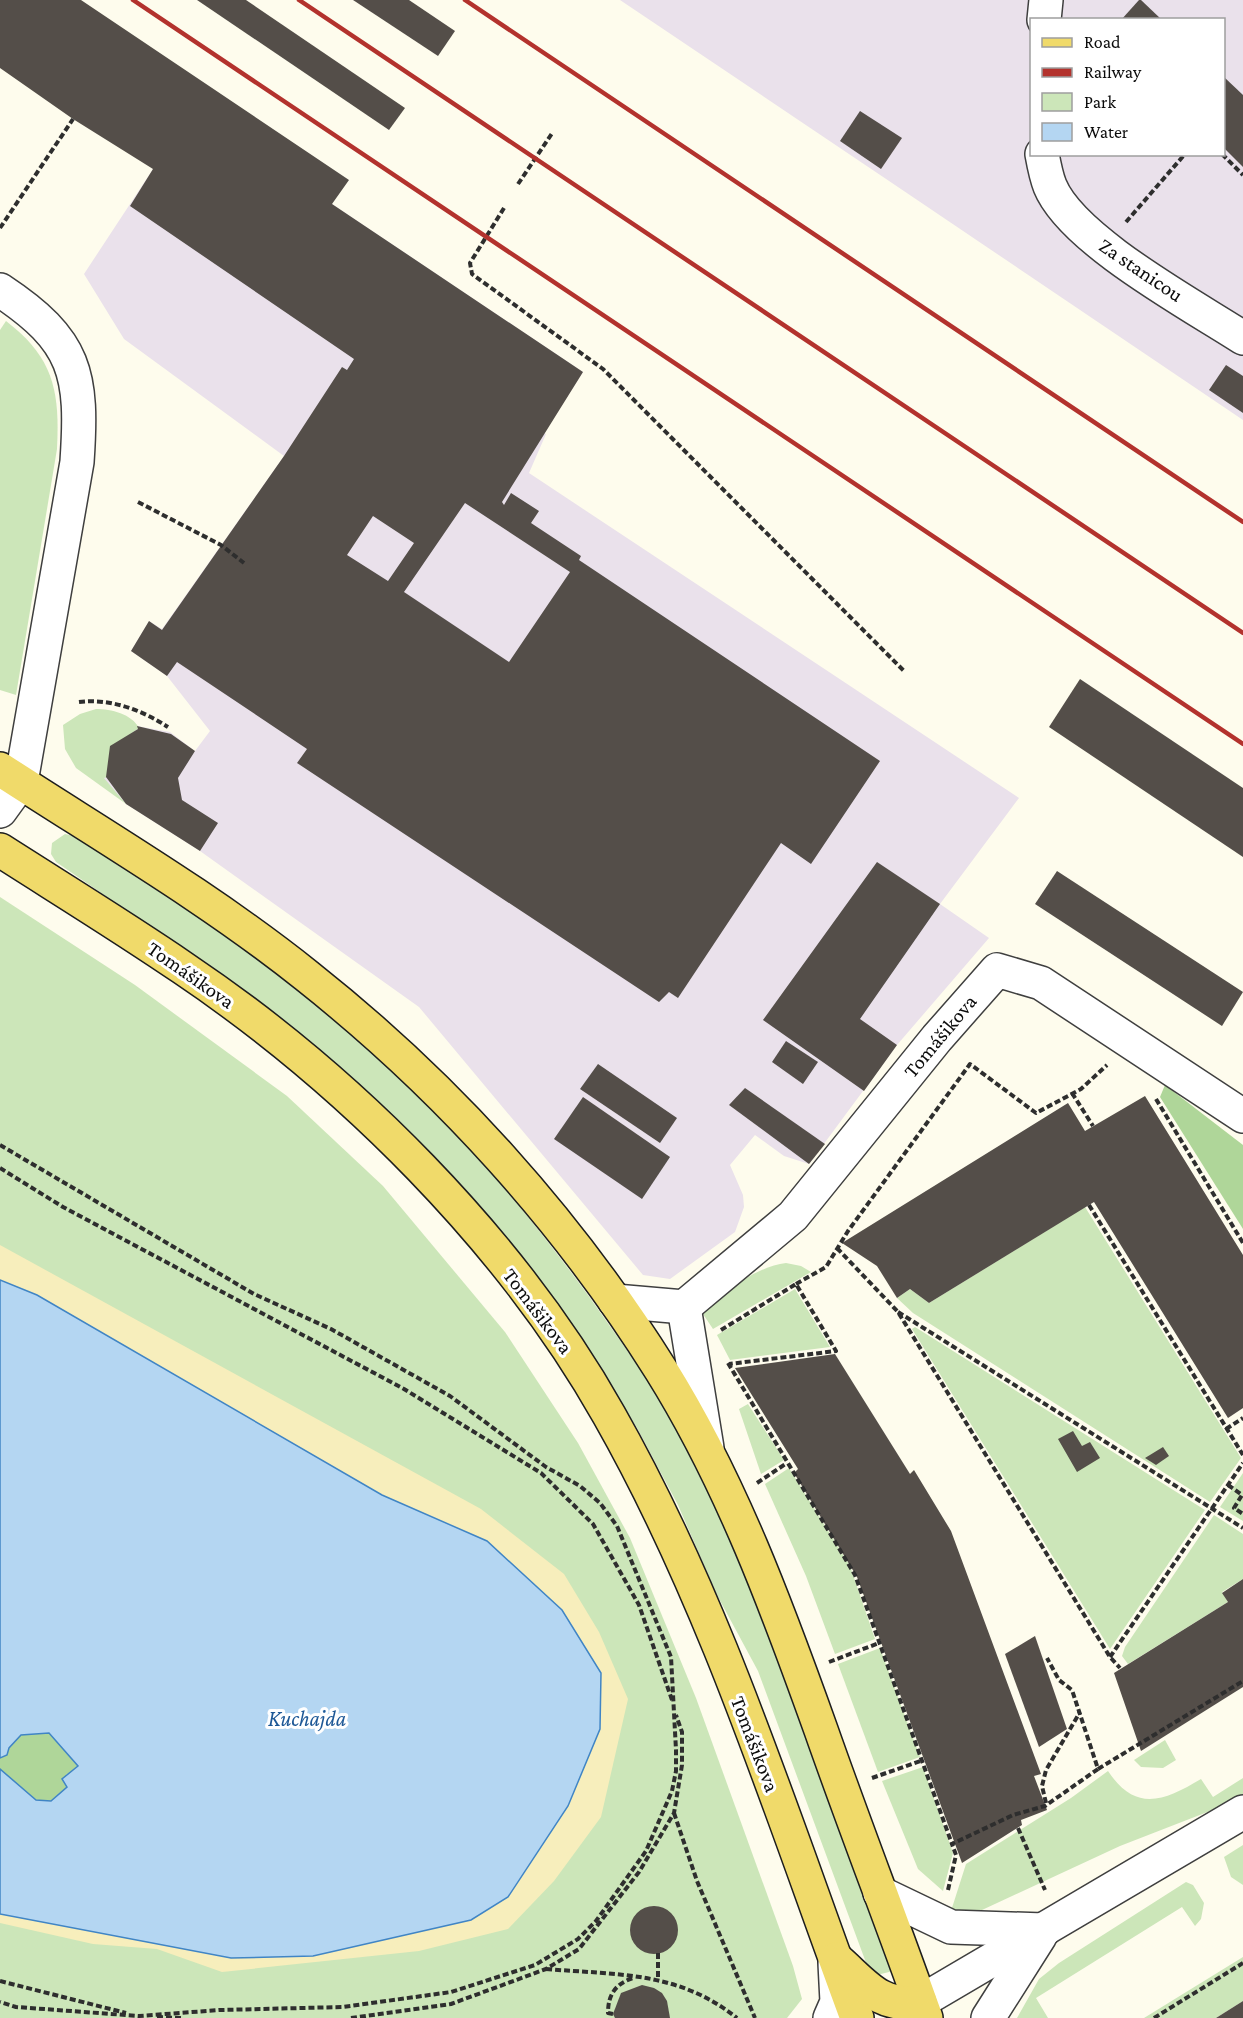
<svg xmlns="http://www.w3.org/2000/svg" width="1243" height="2018" font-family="'Crimson Pro',serif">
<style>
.industrial{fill:#eae1eb;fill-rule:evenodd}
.green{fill:#cce6b9}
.forest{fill:#afd699}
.sand{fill:#f7eebc}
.water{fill:#b4d6f2;stroke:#4085c5;stroke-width:1.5}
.building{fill:#544e49;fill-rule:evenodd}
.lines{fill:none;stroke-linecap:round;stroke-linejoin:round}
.minor-casing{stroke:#3f3f3f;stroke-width:36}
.major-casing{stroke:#1d1d1d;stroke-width:36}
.path{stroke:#2e2e2e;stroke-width:4;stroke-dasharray:6 3;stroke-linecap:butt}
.minor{stroke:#fff;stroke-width:33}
.major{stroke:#f0da6a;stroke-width:33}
.rail{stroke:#b3322d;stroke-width:4.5}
.labels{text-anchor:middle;stroke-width:6;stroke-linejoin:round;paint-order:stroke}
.street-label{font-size:21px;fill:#0c0c0c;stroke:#fff}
.water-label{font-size:22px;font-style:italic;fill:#1e5896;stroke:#fff}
</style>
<rect width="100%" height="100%" fill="#fefced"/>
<!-- industrial -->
<g class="industrial">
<path d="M620 0H1243V420L895 185ZM1032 20H1224V154H1032Z"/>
<polygon points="153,169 332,204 583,372 544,433 546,434 529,473 1019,798 940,904 989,938 897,1045 809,1164 784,1156 755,1135 730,1165 743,1195 744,1207 735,1232 670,1279 643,1275 419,1007 200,851 126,804 104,779 110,746 137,726 170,732 195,751 210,731 167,676 131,651 149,621 162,629 284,456 124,339 84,274"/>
</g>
<!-- green -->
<g class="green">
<path d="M6 321C53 357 60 390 57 449L16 695 0 690V330Z"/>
<path d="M96 709C111 709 132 714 139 728L113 746 108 777 104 778 126 804 76 768 65 749 63 725 80 714Z"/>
<path d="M65 834 74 836C189 910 306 986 405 1081 473 1147 532 1219 588 1295 624 1346 661 1397 691 1452 725 1516 749 1585 775 1652 815 1758 854 1864 893 1971L873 1976 868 1968 758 1671 717 1595 678 1505 637 1428 584 1346 479 1209 425 1148 374 1098 224 977 56 862 51 854 52 843Z"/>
<polygon points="0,897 135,985 287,1096 383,1186 505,1332 578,1443 630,1538 696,1698 793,1966 802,1999 787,2018 0,2018"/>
<polygon points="1085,1207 1241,1458 1210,1502 913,1313 897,1298 910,1289 929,1303"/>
<path d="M786 1263 801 1266 811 1272 713 1329 703 1314C723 1292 755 1267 786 1263Z"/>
<polygon points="795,1289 830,1347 730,1360 717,1335"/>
<polygon points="915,1327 1205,1510 1110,1649 912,1329"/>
<polygon points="748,1404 784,1460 761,1474 739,1409"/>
<polygon points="789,1468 850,1566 875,1639 835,1654 806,1576 765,1484"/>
<polygon points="1243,1473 1243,1521 1220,1507"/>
<polygon points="1214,1515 1243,1534 1243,1579 1222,1592 1228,1602 1128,1664 1122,1656 1125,1647"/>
<polygon points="880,1648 920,1757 878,1772 838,1664"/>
<polygon points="1165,1740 1176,1760 1163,1768 1141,1767 1134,1760"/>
<polygon points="923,1767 953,1853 943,1891 918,1869 882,1781"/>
<path d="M1108 1771C1136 1813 1164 1801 1201 1779L1213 1797 1243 1778V1794L1210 1811 1120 1846 982 1910 951 1911 966 1864 1071 1798Z"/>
<polygon points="1243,1845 1243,1885 1231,1877 1224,1857"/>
<polygon points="1186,1882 1193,1885 1204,1903 1201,1919 1195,1926 1182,1907 1036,1998 1048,2018 1017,2018 1039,1979 1059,1963"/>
<polygon points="1243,1957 1243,2001 1216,2018 1144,2018"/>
</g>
<!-- forest -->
<g class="forest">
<polygon points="1165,1085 1243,1145 1243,1229 1160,1097"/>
<polygon points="49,1733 78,1766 72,1773 66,1774 67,1787 51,1801 36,1800 0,1769 0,1758 7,1755 9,1749 21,1735"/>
</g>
<!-- sand -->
<polygon class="sand" points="0,1245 481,1509 564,1574 599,1632 628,1699 601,1817 554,1881 508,1929 419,1951 222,1972 157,1949 93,1944 0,1923 0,1914 231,1958 313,1956 471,1920 600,1729 601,1673 562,1610 487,1541 382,1495 37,1295 0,1280"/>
<!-- water -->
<polygon class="water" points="0,1280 37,1295 382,1495 487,1541 562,1610 601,1673 600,1729 568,1806 508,1897 471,1920 313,1956 231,1958 0,1914 0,1769 36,1800 51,1801 67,1787 62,1779 78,1766 49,1733 21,1735 9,1748 7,1755 0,1758"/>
<!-- building -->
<g class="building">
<path d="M0 0H81L349 180 332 204 583 372 502 502 504 505 511 493 539 511 531 523 581 556 579 560 880 761 811 864 781 843 678 998 669 992 659 1002 297 763 307 749 177 662 167 676 131 651 149 621 162 630 284 456 342 367 347 370 354 359 130 206 153 169 73 119 0 68ZM465 503 570 572 509 662 404 592ZM373 516 414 543 388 581 347 555Z"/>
<polygon points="197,0 246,0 405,108 389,130"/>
<polygon points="353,0 409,0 455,31 438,56"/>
<polygon points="1139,0 1141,0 1162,20 1121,20"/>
<polygon points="1224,77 1243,95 1243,167 1224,148"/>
<polygon points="860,111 902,138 881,169 840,141"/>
<polygon points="1226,365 1243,376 1243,413 1209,390"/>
<polygon points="1080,679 1243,788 1243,857 1049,727"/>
<polygon points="137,726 171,734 195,751 178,778 182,800 218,823 200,851 126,804 106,777 110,746 138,729"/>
<polygon points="877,862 940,904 860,1019 897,1045 864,1091 763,1020"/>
<polygon points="1057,871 1243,992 1222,1026 1035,904"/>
<polygon points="786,1041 818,1062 803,1084 772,1062"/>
<polygon points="598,1064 677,1118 660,1143 580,1089"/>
<polygon points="745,1088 825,1144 809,1164 729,1105"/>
<polygon points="1145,1096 1243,1255 1243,1408 1228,1418 1094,1202 929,1303 910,1289 897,1298 877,1266 842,1243 1068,1103 1085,1131"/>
<polygon points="583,1097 670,1157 642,1199 554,1139"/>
<polygon points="835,1354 910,1474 914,1470 951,1531 1041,1774 1034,1776 1047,1810 1021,1820 1022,1825 962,1863 857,1577 794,1473 798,1469 735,1368"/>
<polygon points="1073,1431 1082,1446 1090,1442 1100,1458 1077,1472 1058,1439"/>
<polygon points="1163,1447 1169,1456 1156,1465 1145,1458"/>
<polygon points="1243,1579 1243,1687 1141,1751 1114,1673 1228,1602 1222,1593"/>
<polygon points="1035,1636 1067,1729 1039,1747 1005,1654"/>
<circle cx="654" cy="1930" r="24"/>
<polygon points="642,1985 654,1988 662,1993 667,2001 670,2018 615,2018 613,2014 621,1993"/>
<polygon points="1243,2001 1243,2018 1216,2018"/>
</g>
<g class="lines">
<defs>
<g id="minor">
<polyline points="1044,20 1046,0"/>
<path d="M1042 154C1044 165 1046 176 1050 186 1072 240 1192 305 1243 338"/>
<path d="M0 290C77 341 83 374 77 462L21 782 0 811"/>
<polyline points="615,1301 684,1307 793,1216 937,1038 997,970 1041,983 1243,1116"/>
<polyline points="684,1307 707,1448"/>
<polyline points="880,1893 951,1927 1044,1930"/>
<polyline points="920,2002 1243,1812"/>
<polyline points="830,2018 837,2002 835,1963"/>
<polyline points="988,2018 1040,1936"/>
</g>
<g id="major">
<path d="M0 769C103 836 211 899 307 976 446 1086 567 1220 661 1370 731 1482 777 1607 821 1730 855 1827 892 1922 926 2018"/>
<path d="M0 850C61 889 123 927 183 968 348 1079 511 1241 609 1415 716 1603 782 1816 857 2018"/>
<path d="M836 1959C865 1984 879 2008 920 2002"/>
</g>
</defs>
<!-- minor casing -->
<use href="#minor" class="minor-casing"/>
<!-- major casing -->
<use href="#major" class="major-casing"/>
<!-- path -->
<g class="path">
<polyline points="1222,154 1243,175"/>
<polyline points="518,184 553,132"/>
<polyline points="504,208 470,263 472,274 603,369 905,672"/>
<polyline points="1126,222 1185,154"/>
<polyline points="0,228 73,119"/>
<polyline points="138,502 221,545 244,563"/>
<path d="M79 702C110 698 142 710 168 727"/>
<polyline points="1072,1093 1093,1126"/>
<polyline points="1156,1099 1243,1243"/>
<polyline points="0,1145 254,1294 331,1329 450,1396 546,1467 580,1486 600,1503 617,1526 671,1657 676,1750 676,1771 672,1791 646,1851 596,1921 578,1939 535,1965 451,1992 343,2007 220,2010 139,2016 16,2007 0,2002"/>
<polyline points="0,1168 63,1207 404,1389 541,1473 593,1524 639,1605 672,1700"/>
<polyline points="1089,1205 1243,1455"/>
<polyline points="837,1248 898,1312 1110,1657 1120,1668"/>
<polyline points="796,1284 826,1267 848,1231 970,1064 1036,1113 1081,1089 1107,1065"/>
<polyline points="898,1312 1243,1528"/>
<polyline points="721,1330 796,1284 836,1351 729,1364"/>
<polyline points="728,1363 855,1575 952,1844"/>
<polyline points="1226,1429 1243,1418"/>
<polyline points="757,1483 787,1463"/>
<polyline points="1228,1485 1242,1495 1234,1508 1243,1514"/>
<polyline points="1110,1657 1243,1463"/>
<polyline points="829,1662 879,1643"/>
<polyline points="1098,1769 1243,1681"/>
<polyline points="872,1778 923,1760"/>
<polyline points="1046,1803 1042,1786 1046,1770 1080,1712"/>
<polyline points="674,1813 697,1881 755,2018"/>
<polyline points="1018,1828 1045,1890"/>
<polyline points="948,1890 956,1855 952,1844 1013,1815 1045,1806 1098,1769 1072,1690 1059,1680 1047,1658"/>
<polyline points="658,1953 658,1980"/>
<path d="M546 1969C618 1975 678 1971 737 2018"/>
<polyline points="0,1981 126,2013"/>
<path d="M613 2014 608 2013C608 1995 615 1984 633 1978"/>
<polyline points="157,2017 181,2018"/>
<polyline points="351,2018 451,2004 546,1969 579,1949 639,1872 674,1813 682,1765 682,1732 676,1715"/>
<polyline points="1154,2018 1243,1963"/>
</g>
<!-- minor -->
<use href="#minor" class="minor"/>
<!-- major -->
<use href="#major" class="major"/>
<!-- rail -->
<g class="rail">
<polyline points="133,0 1243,744"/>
<polyline points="299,0 1243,633"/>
<polyline points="465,0 1243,522"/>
</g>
</g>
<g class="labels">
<!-- street labels -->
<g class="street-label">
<text transform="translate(1141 270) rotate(34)" y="7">Za stanicou</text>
<text transform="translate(191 975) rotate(35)" y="7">Tomášikova</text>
<text transform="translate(940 1036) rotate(-50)" y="7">Tomášikova</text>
<text transform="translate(538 1311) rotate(53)" y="7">Tomášikova</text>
<text transform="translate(755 1744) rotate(69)" y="7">Tomášikova</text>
</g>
<!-- water labels -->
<g class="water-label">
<text x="307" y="1726">Kuchajda</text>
</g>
</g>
<!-- legend -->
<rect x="1030" y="18" width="195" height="138" fill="#ffffff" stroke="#9e9e9e" stroke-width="1.5"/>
<rect x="1042" y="38" width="30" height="9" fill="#f0da6a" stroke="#9e9e9e" stroke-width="1.5"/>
<text x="1084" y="48" font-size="18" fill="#0c0c0c">Road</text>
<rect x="1042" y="68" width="30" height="9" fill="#b3322d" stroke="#9e9e9e" stroke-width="1.5"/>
<text x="1084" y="78" font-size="18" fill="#0c0c0c">Railway</text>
<rect x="1042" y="93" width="30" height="18" fill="#cce6b9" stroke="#9e9e9e" stroke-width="1.5"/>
<text x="1084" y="108" font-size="18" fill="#0c0c0c">Park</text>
<rect x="1042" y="123" width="30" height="18" fill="#b4d6f2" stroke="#9e9e9e" stroke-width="1.5"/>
<text x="1084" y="138" font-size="18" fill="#0c0c0c">Water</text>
</svg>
